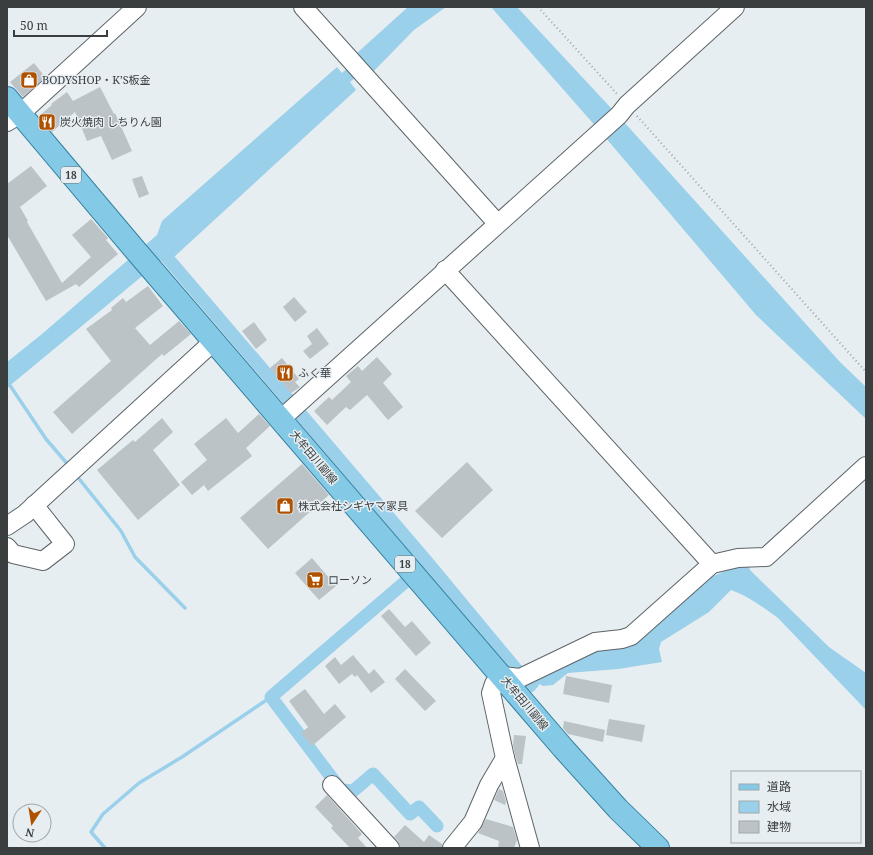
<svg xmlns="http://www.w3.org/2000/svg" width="873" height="855" font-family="'Noto Serif','Noto Sans JP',serif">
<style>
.water{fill:#9bd0eb}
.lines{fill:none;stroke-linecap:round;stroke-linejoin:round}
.stream{stroke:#9bd0eb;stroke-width:3.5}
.canal{stroke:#9bd0eb;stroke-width:13}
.building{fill:#bcc3c7}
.minor-casing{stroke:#5d6468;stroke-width:20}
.major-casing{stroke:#3581a0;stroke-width:24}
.path{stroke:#9ca2a5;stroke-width:2;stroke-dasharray:1 3;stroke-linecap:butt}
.minor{stroke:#fff;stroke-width:18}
.major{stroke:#84c9e5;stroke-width:22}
.labels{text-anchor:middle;stroke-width:3;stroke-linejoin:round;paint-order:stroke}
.shield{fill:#e6eef2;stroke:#6e7375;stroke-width:1}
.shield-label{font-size:10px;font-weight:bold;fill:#3a3e3f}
.poi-label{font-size:11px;fill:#3a3e3f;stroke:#e6eef2;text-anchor:start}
.street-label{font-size:11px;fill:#3a3e3f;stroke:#e6eef2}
</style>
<rect width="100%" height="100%" fill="#e6eef2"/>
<!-- water -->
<g class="water">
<polygon points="408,7 446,7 414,30 372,73 368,68 350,82 356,90 174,257 168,260 164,258 7,388 7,362 42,334 157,235 162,221 337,67 342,73 359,57 357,53"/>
<polygon points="491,7 517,7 624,122 840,362 866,387 866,419 756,315 605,137"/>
<path d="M748 564 750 570 829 647 866 673V710L778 618C763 607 748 596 731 590L709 612 661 642 659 649 662 662 618 669 568 673 553 685 543 686 534 681 531 677 592 647H630L705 580 727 570Z"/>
</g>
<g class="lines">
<!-- stream -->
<g class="stream">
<polyline points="7,381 46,439 70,467"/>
<polyline points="76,475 121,531 135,557 185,608"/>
<polyline points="105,848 91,832 103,814 139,783 182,757 271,697"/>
</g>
<!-- canal -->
<g class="canal">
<polyline points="158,247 428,563 530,686 534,681"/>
<polyline points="419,570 271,697 341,790 353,791 373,774 410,814 419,807 437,826"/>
</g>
</g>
<!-- building -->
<g class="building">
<polygon points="34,63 45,77 23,97 10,82"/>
<polygon points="100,87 114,114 115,113 132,151 112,160 101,136 87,141 75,112 52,132 39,116 52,105 51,104 67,92 73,101"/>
<polygon points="31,166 47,186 20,207 28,221 27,222 62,283 91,257 72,235 91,219 108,238 106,240 118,254 79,287 76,284 46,301 7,235 7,184"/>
<polygon points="142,176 149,194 139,198 132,179"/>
<polygon points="148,286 163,306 135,328 150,345 179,321 191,334 164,356 162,354 72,434 53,412 111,361 86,329 112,310 111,308 123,298 126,302"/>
<polygon points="294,297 307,312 295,322 283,307"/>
<polygon points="254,322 267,340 256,349 242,331"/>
<polygon points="317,328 329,344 310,359 303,351 312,344 307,336"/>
<polygon points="377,357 392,374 383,383 403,407 388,420 367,395 350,410 346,407 327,425 314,411 329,397 332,400 351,382 346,376 358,366 362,371"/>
<polygon points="282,358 299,379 295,382 300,387 291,393 270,368"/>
<polygon points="259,414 270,426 246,448 252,456 208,491 204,485 192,495 181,482 207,460 194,444 226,418 238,433"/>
<polygon points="162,418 173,432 153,450 180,485 138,520 97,470 133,440 135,442"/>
<polygon points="467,462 493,490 442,538 415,511"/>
<polygon points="302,464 329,495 268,549 240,518"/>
<polygon points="312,558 336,586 319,600 295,573"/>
<polygon points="389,609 405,627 412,621 431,643 416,656 381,616"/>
<polygon points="353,655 369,674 374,669 385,682 371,693 357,675 355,677 352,674 339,684 325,666 335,657 341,665"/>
<polygon points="405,669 436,701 425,711 395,679"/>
<polygon points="566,676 612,685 609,703 563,694"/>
<polygon points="305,689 324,714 335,704 346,717 312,746 301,733 308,727 289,701"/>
<polygon points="609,719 645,725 642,742 606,735"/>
<polygon points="564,721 605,730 603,742 568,734 563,728"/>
<polygon points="514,735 526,736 522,764 518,764 515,755 513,745"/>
<polygon points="499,789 503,791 506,802 505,805 494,800"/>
<polygon points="327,795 362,834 358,838 367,848 350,848 331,828 333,826 315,807"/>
<polygon points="486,819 513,827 517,840 514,848 498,848 499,841 478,833"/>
<polygon points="405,825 424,842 429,835 442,844 442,848 400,848 398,841 394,837"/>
</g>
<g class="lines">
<defs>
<g id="minor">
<polyline points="303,7 497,223"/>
<polyline points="7,122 20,114 137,7"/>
<polyline points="445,270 712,564"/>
<polyline points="281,419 619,115 627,105 735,7"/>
<polyline points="7,526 25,514 214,341"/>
<polyline points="7,547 13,554 43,561 65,544 34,505"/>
<polyline points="332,785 390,848"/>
<polyline points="452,848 473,822 489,785 505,758"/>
<polyline points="530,848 505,758 491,693 494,684 503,676 520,678 595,642 622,639 631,636 712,564 738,558 766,557 866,466"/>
</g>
<polyline id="major" points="7,98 136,251 563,748 618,809 658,848"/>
</defs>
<!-- minor casing -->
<use href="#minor" class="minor-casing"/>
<!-- major casing -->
<use href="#major" class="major-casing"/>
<!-- path -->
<g class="path">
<polyline points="538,7 617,94"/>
<polyline points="637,116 866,372"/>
</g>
<!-- minor -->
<use href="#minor" class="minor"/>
<!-- major -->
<use href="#major" class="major"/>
</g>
<!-- icons -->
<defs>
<symbol id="shop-square" viewBox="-11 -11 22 22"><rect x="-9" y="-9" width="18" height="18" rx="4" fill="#b05100" stroke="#e6eef2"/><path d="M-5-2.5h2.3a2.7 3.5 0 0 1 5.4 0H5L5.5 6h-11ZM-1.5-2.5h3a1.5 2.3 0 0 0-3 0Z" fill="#fff"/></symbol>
<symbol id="restaurant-square" viewBox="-11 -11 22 22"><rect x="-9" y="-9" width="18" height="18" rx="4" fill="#b05100" stroke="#e6eef2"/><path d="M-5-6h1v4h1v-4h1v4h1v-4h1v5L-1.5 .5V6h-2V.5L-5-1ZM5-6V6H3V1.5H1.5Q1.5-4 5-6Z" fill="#fff"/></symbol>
<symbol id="supermarket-square" viewBox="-11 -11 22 22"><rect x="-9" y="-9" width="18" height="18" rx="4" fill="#b05100" stroke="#e6eef2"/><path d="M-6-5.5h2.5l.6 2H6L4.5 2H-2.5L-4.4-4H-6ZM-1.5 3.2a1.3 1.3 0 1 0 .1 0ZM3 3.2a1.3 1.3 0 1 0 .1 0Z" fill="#fff"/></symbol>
</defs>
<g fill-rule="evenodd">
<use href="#shop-square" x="19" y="70" width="20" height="20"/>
<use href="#restaurant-square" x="37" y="112" width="20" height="20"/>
<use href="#restaurant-square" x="275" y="363" width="20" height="20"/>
<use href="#shop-square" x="275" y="496" width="20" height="20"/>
<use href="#supermarket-square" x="305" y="570" width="20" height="20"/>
</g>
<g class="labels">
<!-- shield labels -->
<g class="shield">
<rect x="61" y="167" width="20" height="16" rx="3"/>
<rect x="395" y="556" width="20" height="16" rx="3"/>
</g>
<g class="shield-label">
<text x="71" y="179">18</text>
<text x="405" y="568">18</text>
</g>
<!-- poi labels -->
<g class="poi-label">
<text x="42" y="84">BODYSHOP・K’S板金</text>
<text x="60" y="126">炭火焼肉 しちりん園</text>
<text x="298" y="377">ふく華</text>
<text x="298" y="510">株式会社シギヤマ家具</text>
<text x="328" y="584">ローソン</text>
</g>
<!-- street labels -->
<g class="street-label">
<text transform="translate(314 457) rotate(50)" y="4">大牟田川副線</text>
<text transform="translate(525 703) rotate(50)" y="4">大牟田川副線</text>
</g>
</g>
<!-- border -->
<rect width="873" height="855" fill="none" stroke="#3a3e3f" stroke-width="16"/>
<!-- legend -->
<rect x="731" y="771" width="130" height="72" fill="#e6eef2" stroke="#a1a8aa"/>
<rect x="739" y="784" width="20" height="6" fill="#84c9e5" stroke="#a1a8aa"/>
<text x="767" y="791" font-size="12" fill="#3a3e3f">道路</text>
<rect x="739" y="801" width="20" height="12" fill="#9bd0eb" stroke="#a1a8aa"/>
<text x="767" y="811" font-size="12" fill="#3a3e3f">水域</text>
<rect x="739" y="821" width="20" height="12" fill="#bcc3c7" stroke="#a1a8aa"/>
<text x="767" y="831" font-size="12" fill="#3a3e3f">建物</text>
<!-- north arrow -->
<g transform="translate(32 823) rotate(192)"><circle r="19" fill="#e6eef2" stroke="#a1a8aa"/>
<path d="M0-3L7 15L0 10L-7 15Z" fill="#b05100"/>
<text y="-6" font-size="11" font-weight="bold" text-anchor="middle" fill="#3a3e3f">N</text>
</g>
<!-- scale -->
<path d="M14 30v6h93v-6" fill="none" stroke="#3a3e3f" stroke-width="2"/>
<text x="20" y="30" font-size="12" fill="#3a3e3f" stroke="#e6eef2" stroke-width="3" paint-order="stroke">50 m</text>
</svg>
